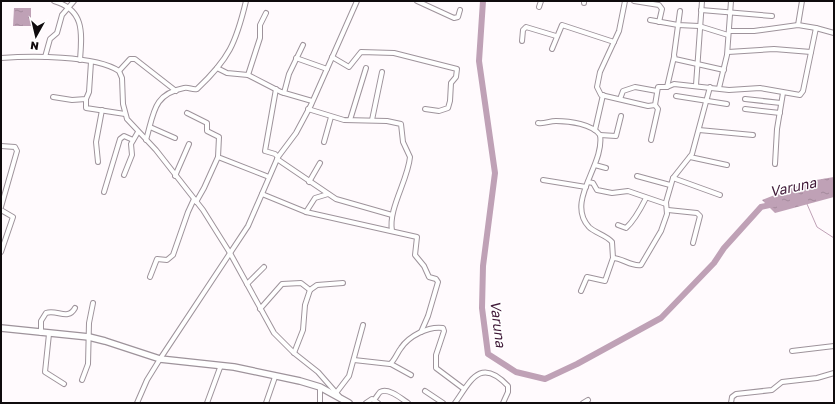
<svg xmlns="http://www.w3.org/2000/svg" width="835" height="404" font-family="'Golos Text',sans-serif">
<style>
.water{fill:url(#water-ripples)}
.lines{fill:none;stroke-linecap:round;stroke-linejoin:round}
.stream{stroke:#bfa1b6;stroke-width:1}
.river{stroke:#bfa1b6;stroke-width:6}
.street-casing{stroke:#9e939b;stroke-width:6}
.secondary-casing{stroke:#9e939b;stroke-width:8}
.street{stroke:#fff;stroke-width:4}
.secondary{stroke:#fff;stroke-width:5.5}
.labels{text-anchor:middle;stroke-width:3;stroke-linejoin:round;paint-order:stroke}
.water-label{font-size:14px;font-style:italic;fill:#411a39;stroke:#fff}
</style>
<defs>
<pattern id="water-ripples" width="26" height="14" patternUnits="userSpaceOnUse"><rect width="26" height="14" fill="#bfa1b6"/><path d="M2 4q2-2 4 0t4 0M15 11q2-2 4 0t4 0" fill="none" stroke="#a3899b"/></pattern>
</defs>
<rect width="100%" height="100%" fill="#fffafd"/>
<!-- water -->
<g class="water">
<polygon points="14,8 31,8 31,26 13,26"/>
<polygon points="834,177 834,197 775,213 762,200 810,181"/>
</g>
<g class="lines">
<!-- stream -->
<polyline class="stream" points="807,204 817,227 834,238"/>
<!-- river -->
<polyline class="river" points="483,1 479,61 495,173 483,266 482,308 488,354 516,372 545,379 577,364 661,318 714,263 724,248 761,207 774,204"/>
<defs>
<g id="street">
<path d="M54 1C85 10 82 33 80 60"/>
<polyline points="417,1 454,18 458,17 460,10"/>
<polyline points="625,1 619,31 600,72 597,87 601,95 648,106 655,105 658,87 667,87 674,84 729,90 760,88 800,95 803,91 816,28 834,33"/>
<polyline points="634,1 659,5 662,9 659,22"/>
<polyline points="584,3 584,1"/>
<polyline points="539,7 541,1"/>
<polyline points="701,10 772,16"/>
<polyline points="680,11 674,55 675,59 724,70"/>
<polyline points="650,20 678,25 699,26 728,35"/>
<polyline points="798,25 802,1"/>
<polyline points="729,31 754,31 798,25 816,28"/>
<polyline points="522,41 523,30 526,27 556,36"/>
<polyline points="552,49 562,25 614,42"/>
<polyline points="728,52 774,49 811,52"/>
<polyline points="45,57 50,39 57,33 62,15 74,1"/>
<polyline points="332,57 349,67 361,52 394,53 457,69 456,77 451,83 450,101 448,108 439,111 425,109"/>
<path d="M1 58C30 56 95 55 119 71L122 78 123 104 127 119 156 150 203 210 230 253 274 333 294 353 318 372 339 396"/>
<polyline points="296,58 327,69"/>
<polyline points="217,68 227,73 248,75 281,92 312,101"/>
<polyline points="119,71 130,59 135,59 176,91"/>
<polyline points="248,75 260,38 260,25 266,13"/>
<polyline points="696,85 702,1"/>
<polyline points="667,87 674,57"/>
<polyline points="719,88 727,55 731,1"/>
<polyline points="276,89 265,151 275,154 278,157"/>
<polyline points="284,93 289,74 303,45"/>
<polyline points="676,96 727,104"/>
<polyline points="53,97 72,100 86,99 89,92 91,62"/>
<polyline points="86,99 86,108 125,114"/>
<polyline points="620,99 623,91 635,87 657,91"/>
<polyline points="745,99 781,103"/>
<path d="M308 109 344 120 387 121 401 124 403 142 410 157C408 180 388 209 392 231"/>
<polyline points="745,109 780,113"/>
<polyline points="187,113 207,123 207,131 219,137 218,157 269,177"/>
<polyline points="350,120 366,68"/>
<polyline points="372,120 382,72"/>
<path d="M538 123C545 124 549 121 556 121 570 121 592 124 600 135 605 165 565 201 589 227 595 233 606 235 612 242L613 258 605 281 587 277 581 291"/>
<polyline points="150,127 175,138"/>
<polyline points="595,130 603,95"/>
<polyline points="699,130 753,135"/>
<polyline points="600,135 616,136 621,116"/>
<path d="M146 140C154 113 153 94 184 88 189 87 192 90 197 89 229 59 236 43 246 1"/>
<polyline points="651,140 658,109 655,105"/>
<polyline points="324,142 331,117"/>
<polyline points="1,146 15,147 17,151 1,207"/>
<polyline points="690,157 727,165"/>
<polyline points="277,159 336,199 392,215"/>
<polyline points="98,162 96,142 102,110"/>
<polyline points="775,164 777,129 783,93"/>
<polyline points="595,165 606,168"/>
<polyline points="124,175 132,155 131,144 138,132"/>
<polyline points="175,176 189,144"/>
<polyline points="637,176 670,185"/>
<polyline points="673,178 720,195"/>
<polyline points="543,180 586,187"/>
<polyline points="309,182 320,163"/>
<polyline points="588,182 593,183 597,190 612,193 628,191 666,204"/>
<polyline points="104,192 120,139 124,136 133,140"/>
<polyline points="262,194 306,212 417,237 415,255 424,266 429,277 436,279 438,282 428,316 421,332"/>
<polyline points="196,202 204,188 218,157"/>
<polyline points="1,210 13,217 1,252"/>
<polyline points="668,210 697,213 700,216 693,243"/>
<polyline points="306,212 315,198 328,194"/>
<path d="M618 225 626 228C634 221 641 208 646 198"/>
<path d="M613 258C622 258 632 267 641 265L661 231 667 214 666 202 673 178 692 154 710 87"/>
<polyline points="150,277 157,259 167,260 173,255 188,212 194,199"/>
<polyline points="247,284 264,267"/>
<polyline points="260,309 282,284 301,283 310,290 317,285 343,283"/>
<path d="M41 333V321L46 313C57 309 68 321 75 308"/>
<polyline points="49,334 45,372 64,384"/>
<polyline points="792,351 834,346"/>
<polyline points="294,353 303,330 305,305 310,290"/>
<path d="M354 360 390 364C395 360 397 353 401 348 409 336 428 326 443 328L444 331 436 355V368L464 389"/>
<polyline points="391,364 411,375"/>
<polyline points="82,380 88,364 89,323 93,303"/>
<polyline points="320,387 320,403"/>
<polyline points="425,391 443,403"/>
<polyline points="336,393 349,376 363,325"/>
<path d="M374 400C376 398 378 394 380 392 388 387 402 399 408 403"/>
<polyline points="137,403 147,380 160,359 248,226 278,157 296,133 311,105 357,1"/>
<polyline points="207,403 221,365"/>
<polyline points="266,403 275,377"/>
<polyline points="366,403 372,399 378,403"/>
<path d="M455 403C470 382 480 356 508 386V392L503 403"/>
<polyline points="583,403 588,400"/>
<polyline points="731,403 732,397 736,394 772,390 782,382 817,378 834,373"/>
</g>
<polyline id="secondary" points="1,328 89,337 105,341 160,359 234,367 300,381 320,387 349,403"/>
</defs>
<!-- street casing -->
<use href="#street" class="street-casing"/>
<!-- secondary casing -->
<use href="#secondary" class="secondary-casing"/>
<!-- street -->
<use href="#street" class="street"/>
<!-- secondary -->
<use href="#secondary" class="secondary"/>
</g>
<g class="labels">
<!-- water labels -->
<g class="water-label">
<text transform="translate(793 187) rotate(-12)" y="5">Varuna</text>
<text transform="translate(498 324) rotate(83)" y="5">Varuna</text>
</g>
</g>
<!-- border -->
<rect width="835" height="404" fill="none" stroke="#0f0b0d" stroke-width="4"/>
<!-- north arrow -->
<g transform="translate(36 36) rotate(188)" stroke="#ffffff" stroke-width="3" paint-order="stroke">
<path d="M0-3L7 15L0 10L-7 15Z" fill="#0f0b0d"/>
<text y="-6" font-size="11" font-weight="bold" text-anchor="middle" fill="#0f0b0d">N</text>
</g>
</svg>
